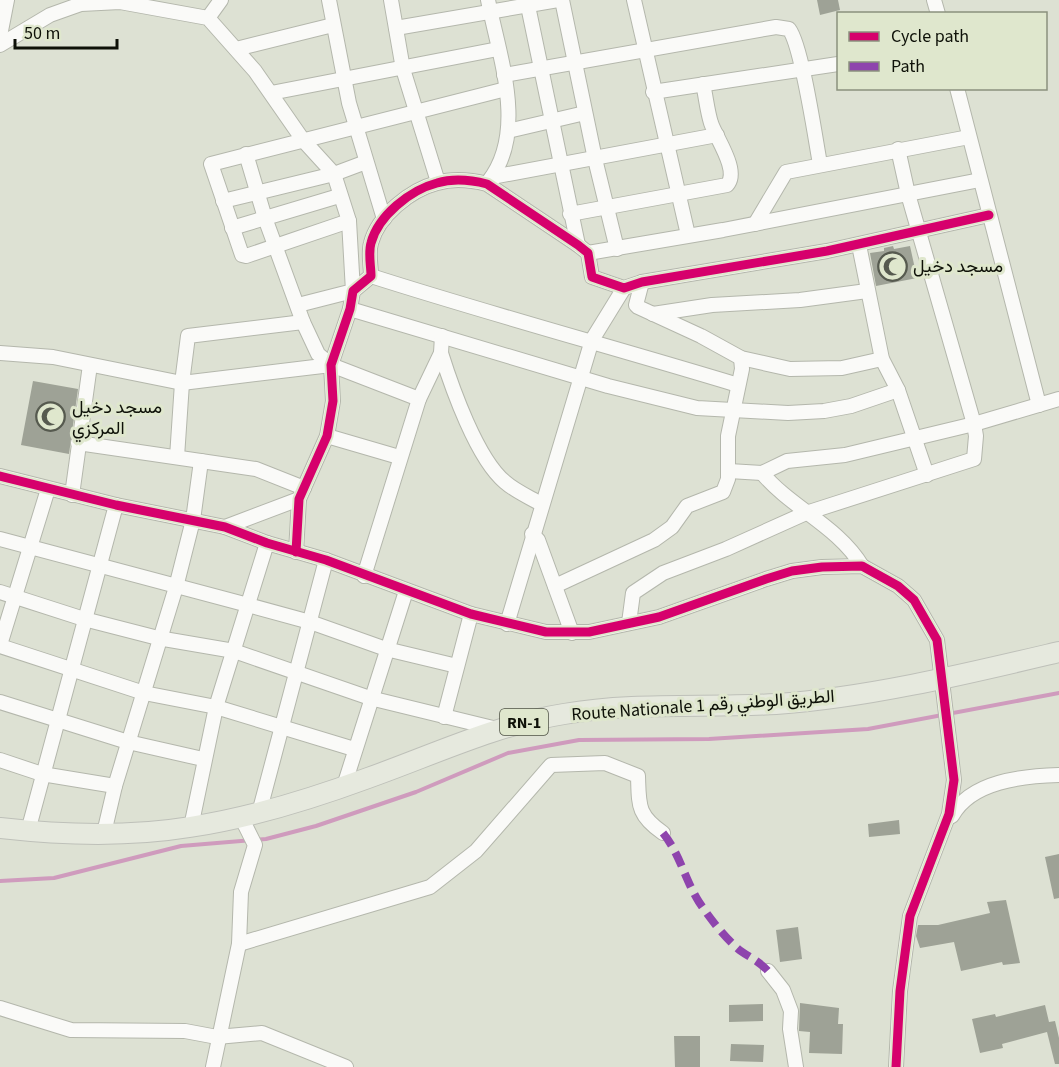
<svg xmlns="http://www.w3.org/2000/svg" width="1059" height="1067" font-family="'Source Sans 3',Vazirmatn,sans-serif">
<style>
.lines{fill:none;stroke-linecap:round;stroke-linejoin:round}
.stream{stroke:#cf9bbd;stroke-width:4}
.building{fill:#9ea296}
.minor-casing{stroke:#b4b7ac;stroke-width:16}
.highway-casing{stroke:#bec0b9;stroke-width:22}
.minor{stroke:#fafaf8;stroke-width:14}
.highway{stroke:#e6e9de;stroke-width:20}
.quiet{stroke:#8e44ad;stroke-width:8;stroke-dasharray:15 8;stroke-linecap:butt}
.cycleway-casing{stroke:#dfe7cd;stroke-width:13}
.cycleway{stroke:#d6006c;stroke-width:9}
.labels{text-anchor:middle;stroke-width:6;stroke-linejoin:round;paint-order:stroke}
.shield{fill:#dfe7cd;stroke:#4d5143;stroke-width:1.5}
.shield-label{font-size:16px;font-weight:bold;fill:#0e1108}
.poi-label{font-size:18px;fill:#0e1108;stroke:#dfe7cd;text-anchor:start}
.street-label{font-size:18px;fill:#0e1108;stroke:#dfe7cd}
</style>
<rect width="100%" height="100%" fill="#dde1d3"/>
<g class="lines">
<!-- stream -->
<polyline class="stream" points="0,881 54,878 181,846 266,839 316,826 416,792 508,753 579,740 709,739 868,729 1059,693"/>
</g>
<!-- building -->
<g class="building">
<polygon points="817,0 838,0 840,10 820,15"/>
<polygon points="893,246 894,249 910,246 917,278 876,286 870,253 884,251 884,248"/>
<polygon points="33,381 78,389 69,454 21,445"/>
<polygon points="899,820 900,834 869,837 868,824"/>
<polygon points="1059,854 1059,898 1054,899 1045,857"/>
<polygon points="1006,900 1020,963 1003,965 1002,962 961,971 954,942 920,948 916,936 918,925 938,925 990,913 987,902"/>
<polygon points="798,927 802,959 780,962 776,930"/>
<polygon points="800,1003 839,1008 838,1024 843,1024 842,1054 809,1053 810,1032 799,1031"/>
<polygon points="763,1004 763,1021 729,1022 729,1005"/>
<polygon points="1045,1005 1049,1022 1055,1021 1059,1038 1059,1064 1055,1064 1047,1032 1002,1044 1003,1048 980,1053 972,1019 995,1014 996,1017"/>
<polygon points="674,1036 700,1036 700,1067 675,1067"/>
<polygon points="731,1044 764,1045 763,1062 730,1061"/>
</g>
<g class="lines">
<defs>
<g id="minor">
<polyline points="329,0 349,103 384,219"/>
<polyline points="391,0 403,69 438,182"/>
<path d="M488 0C499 56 528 132 488 182"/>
<polyline points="562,0 595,159 617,249"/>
<polyline points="634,0 688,235"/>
<polyline points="934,0 938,14"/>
<polyline points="528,6 578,245"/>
<polyline points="208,18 221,0"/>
<polyline points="396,28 558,0"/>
<polyline points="0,36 7,0"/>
<polyline points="0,45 50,15 81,4 120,2 208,18 255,71 303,140 334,174 349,221 353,291 298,305"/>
<polyline points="236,49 333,25"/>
<path d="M504 75 776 27 789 29C802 46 815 137 820 164"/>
<polyline points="957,88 1039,405"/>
<polyline points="653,92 838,64"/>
<polyline points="271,93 498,49"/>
<polyline points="508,131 585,113"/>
<polyline points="246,154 265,218 303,322 318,354 331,365 419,399"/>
<polyline points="492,177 717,135"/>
<polyline points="223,201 334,174 366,162"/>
<path d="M570 214 727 185C740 171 716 138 711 123 707 110 706 97 703 84"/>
<polyline points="349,221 246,256 242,255 211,164 506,89"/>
<polyline points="755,224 786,172 969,137"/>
<polyline points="232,228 339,196"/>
<polyline points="859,245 882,359 898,390 927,475"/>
<polyline points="588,253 723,230 980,180"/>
<path d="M371 276C493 315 616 348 738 385"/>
<polyline points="642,282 636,305 638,307 701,336 741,358 790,369 842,368 882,359"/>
<polyline points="350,309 608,386 697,408 788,413 824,411 851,406 898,390"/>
<polyline points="653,314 712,305 800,300 867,291"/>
<polyline points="0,353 53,357 182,383 331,365"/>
<path d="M441 353C452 388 477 459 505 482 515 491 529 497 541 504"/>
<polyline points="327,436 399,457"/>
<polyline points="78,443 256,469 304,488"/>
<polyline points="177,457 182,383 188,336 303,322"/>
<polyline points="729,471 762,473 787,461 845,455 974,424 1059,399"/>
<path d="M762 473C791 508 838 526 862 566"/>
<polyline points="0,476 116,505 225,527 267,543 326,560 471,614 546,632 589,632 659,617 766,579 792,571 822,567 862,566 898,586 914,600 937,640 954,780 949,814 910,916 900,991 896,1067"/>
<polyline points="72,495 90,365"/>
<polyline points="225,527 299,499"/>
<polyline points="532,534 538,540 572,633"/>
<polyline points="0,539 248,605 310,622 386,649 457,666"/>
<path d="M296 552 299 499 327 436 333 401 331 365 350 309 353 291 371 276C371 266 368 253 371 243 378 216 410 190 437 183 454 178 471 180 487 184L578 245 588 253 592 277 624 288 642 282 827 251 989 215"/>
<polyline points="364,576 419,399 441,353 442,336"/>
<polyline points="555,586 654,540 672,527 687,506 723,492 728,479 728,436 742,369 741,358"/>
<polyline points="0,592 84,619 158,638 234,651 370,698 497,729"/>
<polyline points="629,623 633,593 663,573 726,549 806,513 974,459 976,436 974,424 908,194 898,149"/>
<polyline points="507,624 592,340 624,288"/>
<polyline points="0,645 48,489"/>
<polyline points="0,646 144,693 216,707 354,749"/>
<polyline points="0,702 128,742 203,759"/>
<polyline points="444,717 471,614"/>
<polyline points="0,760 42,774 115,786"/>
<polyline points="344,786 406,591"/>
<polyline points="259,813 326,560"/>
<path d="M952 816C971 781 1023 776 1059 775"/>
<polyline points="191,827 216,707 267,543"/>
<polyline points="28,831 116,505"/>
<polyline points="104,833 115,786 176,587 193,520 201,461"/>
<path d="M239 944 430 887 476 851 551 765 605 763 638 776C639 805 637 815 663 833"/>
<polyline points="768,971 783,990 791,1011 790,1029 796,1067"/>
<polyline points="0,1008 71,1030 185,1031 217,1037 262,1033 346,1067"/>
<polyline points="213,1067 239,944 241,892 255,845 241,817"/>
</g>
<path id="highway" d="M0 828C62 835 129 837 190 827 250 818 311 799 368 778 433 755 495 725 564 714 634 702 705 708 776 704 867 698 970 673 1059 652"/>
</defs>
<!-- minor casing -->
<use href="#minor" class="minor-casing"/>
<!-- highway casing -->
<use href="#highway" class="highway-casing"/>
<!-- minor -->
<use href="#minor" class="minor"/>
<!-- highway -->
<use href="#highway" class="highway"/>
<!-- quiet -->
<path class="quiet" d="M663 833C680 854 685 880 699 902 709 917 722 934 735 946 745 956 756 958 768 971"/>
<defs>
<g id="cycleway">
<polyline points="0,476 116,505 225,527 267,543 326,560 471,614 546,632 589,632 659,617 766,579 792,571 822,567 862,566 898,586 914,600 937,640 954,780 949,814 910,916 900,991 896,1067"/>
<path d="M296 552 299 499 327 436 333 401 331 365 350 309 353 291 371 276C371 266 368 253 371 243 378 216 410 190 437 183 454 178 471 180 487 184L578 245 588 253 592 277 624 288 642 282 827 251 989 215"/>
</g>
</defs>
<!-- cycleway casing -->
<use href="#cycleway" class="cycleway-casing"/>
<!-- cycleway -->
<use href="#cycleway" class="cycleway"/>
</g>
<!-- icons -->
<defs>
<symbol id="mosque-ring" viewBox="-11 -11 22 22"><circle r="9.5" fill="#dfe7cd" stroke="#565a4f" stroke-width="1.5"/><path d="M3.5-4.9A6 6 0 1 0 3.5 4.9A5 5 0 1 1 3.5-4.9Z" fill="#565a4f"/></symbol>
</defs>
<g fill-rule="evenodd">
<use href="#mosque-ring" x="876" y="250" width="33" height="33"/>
<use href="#mosque-ring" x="34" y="400" width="33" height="33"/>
</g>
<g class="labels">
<!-- shield labels -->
<rect class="shield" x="500" y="709" width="48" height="26" rx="4.5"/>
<g class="shield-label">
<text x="524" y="728">RN-1</text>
</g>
<!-- poi labels -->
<g class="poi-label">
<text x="913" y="272">مسجد دخيل</text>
<text x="72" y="413">مسجد دخيل<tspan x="72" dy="21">المركزي</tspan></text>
</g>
<!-- street labels -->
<g class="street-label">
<text transform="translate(703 705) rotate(-4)" y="6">Route Nationale الطريق الوطني رقم 1</text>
</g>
</g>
<!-- legend -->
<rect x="837" y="12" width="210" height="78" fill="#dfe7cd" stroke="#8b917e" stroke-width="1.5"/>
<rect x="849" y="32" width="30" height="9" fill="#d6006c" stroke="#8b917e" stroke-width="1.5"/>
<text x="891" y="42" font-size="18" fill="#0e1108">Cycle path</text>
<rect x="849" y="62" width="30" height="9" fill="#8e44ad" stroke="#8b917e" stroke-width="1.5"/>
<text x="891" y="72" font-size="18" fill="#0e1108">Path</text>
<!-- scale -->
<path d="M15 39v9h102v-9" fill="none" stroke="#0e1108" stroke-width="3"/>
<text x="24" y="39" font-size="18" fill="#0e1108" stroke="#dfe7cd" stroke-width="4.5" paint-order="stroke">50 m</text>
</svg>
